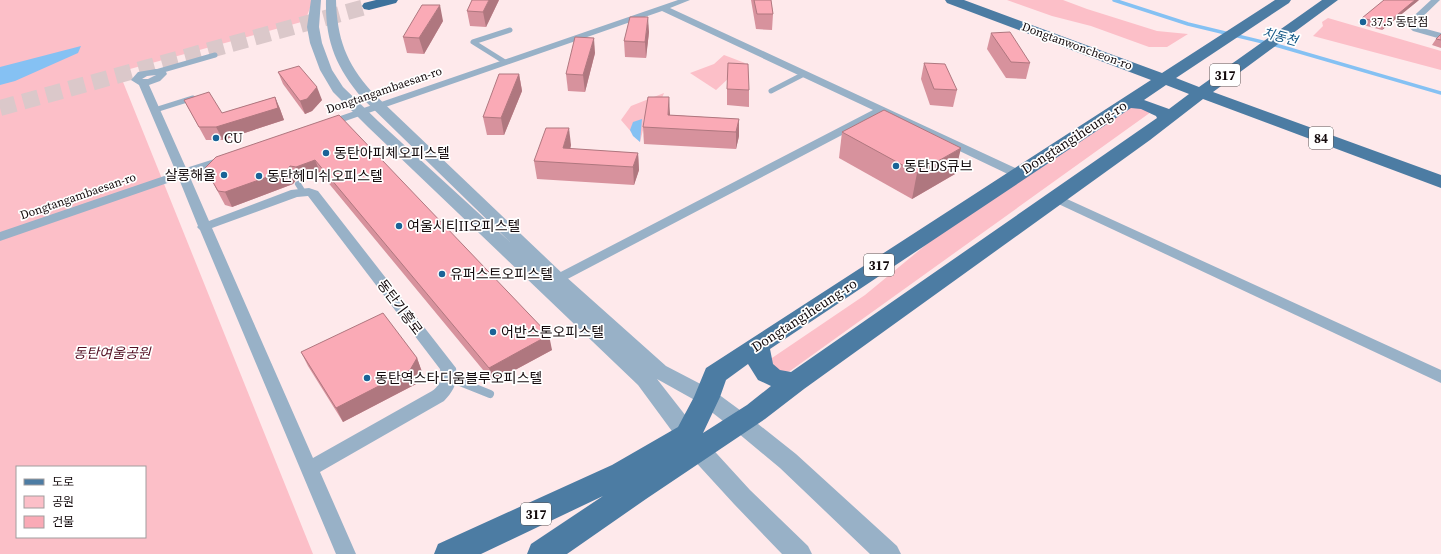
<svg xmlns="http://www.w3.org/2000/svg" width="1441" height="554" font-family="'Source Serif 4','Noto Sans KR',serif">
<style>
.green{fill:#fcbfc8;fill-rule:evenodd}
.water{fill:#85c1f3}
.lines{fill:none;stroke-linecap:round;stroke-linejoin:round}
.stream{stroke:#85c1f3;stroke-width:3.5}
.trunk-tunnel{stroke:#dbc8ca;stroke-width:16;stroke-dasharray:16 8;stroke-linecap:butt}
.service-far2{stroke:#98b1c7;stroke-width:5}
.service-far1{stroke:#98b1c7;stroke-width:6}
.service{stroke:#98b1c7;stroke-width:8}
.minor{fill:#98b1c7;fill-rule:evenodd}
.tertiary{fill:#98b1c7;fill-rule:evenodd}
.primary{fill:#4c7ca3;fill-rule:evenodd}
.trunk{fill:#3d729c;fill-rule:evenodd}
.wall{fill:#d7929d}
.shaded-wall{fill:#af777f}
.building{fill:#faaab6;stroke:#af777f}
.poi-dot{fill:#196397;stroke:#fff;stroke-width:1.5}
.labels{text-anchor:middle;stroke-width:3.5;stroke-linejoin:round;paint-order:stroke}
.far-poi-label{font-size:12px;fill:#130a0c;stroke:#fff;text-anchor:start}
.far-street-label{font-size:12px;fill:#130a0c;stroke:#fff}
.far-water-label{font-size:13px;font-style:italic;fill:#125685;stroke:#fff}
.shield{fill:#fff;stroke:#5a5455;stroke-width:1}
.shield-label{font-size:13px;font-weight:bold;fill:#130a0c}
.street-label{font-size:14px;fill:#130a0c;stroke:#fff}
.poi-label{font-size:14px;fill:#130a0c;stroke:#fff;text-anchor:start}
.park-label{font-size:14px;font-style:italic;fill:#530e22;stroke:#fff}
</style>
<rect width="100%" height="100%" fill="#fee9eb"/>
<!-- green -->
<g class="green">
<path d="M0 0H313L305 21 119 72 313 554H0ZM17 467H145V537H17Z"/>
<polygon points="1007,0 1063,0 1087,9 1157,31 1188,34 1167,47 1149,47 1091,26 1052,16"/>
<polygon points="1328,18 1441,51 1441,70 1313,36 1323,26 1322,22"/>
<polygon points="724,55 745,63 716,90 690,73 714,64"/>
<polygon points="664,93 657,111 644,117 643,130 640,142 621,120 631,106"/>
<polygon points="1129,107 1138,107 1151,112 790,371 783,373 775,371 769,360 865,295 939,234"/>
</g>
<!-- water -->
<g class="water">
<polygon points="81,46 78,53 15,81 0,85 0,67"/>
<polygon points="642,119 640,142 633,136 630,130 633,122"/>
</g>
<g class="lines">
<!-- stream -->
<polyline class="stream" points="1114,0 1188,24 1279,46 1441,93"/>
<!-- trunk-tunnel -->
<polyline class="trunk-tunnel" points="0,108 369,6"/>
<!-- service-far2 -->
<g class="service-far2">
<polyline points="505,62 473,42 510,30"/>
<polyline points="156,72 215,55"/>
<polyline points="771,91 804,74"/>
<polyline points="155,110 193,98"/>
</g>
<!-- service-far1 -->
<polyline class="service-far1" points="298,184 303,192"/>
<!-- service -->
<polyline class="service" points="450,378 490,394"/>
<!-- minor -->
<g class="minor">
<polygon points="678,0 690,0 670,8 1022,171 1024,174 1022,177 1014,177 882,114 558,284 553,282 551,279 553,276 873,110 662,11 328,127 320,127 319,125 320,123"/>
<polygon points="1431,0 1440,0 1415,24 1419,27 1441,33 1441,39 1413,31 1405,24"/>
<path d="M156 69 166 72 167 74 160 81 149 85 186 168 227 155 231 156 233 158 231 160 189 175 209 221 291 190 309 188 318 191 456 368C458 382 454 391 444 401L320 472 356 554H336L200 230 197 227 198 226 179 179 0 241V232L176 172 139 85 131 80 138 72ZM156 75 148 79H142L147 76ZM308 196 440 369C442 380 440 385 432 391L313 458 212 228 297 197Z"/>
<polygon points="1056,194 1441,370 1441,383 1052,201 1050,198 1052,195"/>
</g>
<!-- tertiary -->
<path class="tertiary" d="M311 0H321L319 27 322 43 332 70 343 87 378 121 510 242 362 98C336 67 325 41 326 0H336C337 38 346 63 372 92L564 275 666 366 714 391 748 416 796 454 897 546 901 554H870L780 468 732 428 700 403 657 379 707 443 750 490 808 546 812 554H782L734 504 691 457 638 385 368 127 333 92 320 70 310 43 307 27Z"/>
<!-- primary -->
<path class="primary" d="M945 0H964L1162 73 1275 0H1291L1289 3 1176 78 1199 87 1322 0H1338L1213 92 1441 175V188L1203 99 1150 140 804 389 765 419 646 499 567 554H527L531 544 603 496 481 554H434L438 544 612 465 678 427 694 397 706 368 1151 80 947 3ZM1166 85 1189 94 1169 109 1144 100ZM1131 108 1141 109 1156 116 1157 118 791 372 780 370 773 364 770 349ZM748 364 758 380 771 386 747 405 703 433 720 397 726 380Z"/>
<!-- trunk -->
<polygon class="trunk" points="376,0 398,0 396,3 369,10 364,9 362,6 364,3"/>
</g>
<!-- wall -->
<g class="wall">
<polygon points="499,0 486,27 470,26 467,11"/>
<polygon points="751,0 771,0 773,14 772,30 756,29"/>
<polygon points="1419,0 1382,30 1359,24 1362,18"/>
<polygon points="443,21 424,54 407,53 403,37"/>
<polygon points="649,32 646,58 625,57 624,41"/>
<polygon points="991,33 1030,63 1026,79 1006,78 987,49"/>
<polygon points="1441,34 1441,48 1432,45 1436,39"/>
<polygon points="595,53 585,92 568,91 566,74"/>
<polygon points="924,63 957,90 953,107 930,105 921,79"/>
<polygon points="278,72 322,100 312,111 305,114 283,84"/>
<polygon points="519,74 522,91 504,135 487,135 483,117"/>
<polygon points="727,89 749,90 749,107 727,105"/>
<polygon points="275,97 280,109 284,120 223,140 206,140 184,100 222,113"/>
<polygon points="339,115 552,350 493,382 321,174 302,181 296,180 293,184 232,207 225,205 205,168"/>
<polygon points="670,115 739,119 739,136 736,149 644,144 643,127"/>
<polygon points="842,132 955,174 912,199 839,158"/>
<polygon points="571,145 570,149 638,153 639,170 634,185 537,179 534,161"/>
<polygon points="301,352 417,358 422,372 416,384 343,422 308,366"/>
</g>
<!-- shaded-wall -->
<g class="shaded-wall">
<polygon points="489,0 499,0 486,27 483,12"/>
<polygon points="1415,0 1419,0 1382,30 1386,24"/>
<polygon points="440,5 443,21 424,54 419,38"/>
<polygon points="648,17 649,32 646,58 645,42"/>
<polygon points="594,38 595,53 585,92 583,75"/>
<polygon points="519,74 522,91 504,135 501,118"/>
<polygon points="317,87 322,100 312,111 305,114 300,101"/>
<polygon points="275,97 280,109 284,120 223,140 216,127"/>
<polygon points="669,97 670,114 669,128 668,115"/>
<polygon points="739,119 739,136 736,149 736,132"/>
<polygon points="569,128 571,145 567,163 563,148"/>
<polygon points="961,148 955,174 912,199 917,173"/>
<polygon points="638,153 639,170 634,185 633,167"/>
<polygon points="315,160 321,174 302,181 296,167"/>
<polygon points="290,166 296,180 293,184 232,207 225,192"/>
<polygon points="549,335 552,350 493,382 489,368"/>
<polygon points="417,358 422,372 416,384 343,422 336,408"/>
</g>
<!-- building -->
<g class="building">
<polygon points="472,0 489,0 483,12 467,11"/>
<polygon points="754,0 771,0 773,14 757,14"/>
<polygon points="1384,0 1415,0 1386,24 1362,18"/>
<polygon points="422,5 440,5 419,38 403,37"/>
<polygon points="630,17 648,17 645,42 624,41"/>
<polygon points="1010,32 1030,63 1011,62 991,33"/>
<polygon points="1441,34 1441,40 1436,39"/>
<polygon points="575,37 594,38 583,75 566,74"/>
<polygon points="728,63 748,64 749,90 727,89"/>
<polygon points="924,63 945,64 957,90 934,89"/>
<polygon points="299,66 317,87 307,99 300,101 278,72"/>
<polygon points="499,74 519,74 501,118 483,117"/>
<polygon points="209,92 222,113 275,97 278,108 216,127 199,127 184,100"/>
<polygon points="648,97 669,97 668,115 739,119 736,132 643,127"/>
<polygon points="884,110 961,148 917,173 842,132"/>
<polygon points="339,115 549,335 489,368 315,160 296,167 290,166 287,170 225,192 218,191 205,168 216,157"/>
<polygon points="546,128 569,128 563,148 638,153 633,167 534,161"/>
<polygon points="383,313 417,358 410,370 336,408 301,352"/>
</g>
<!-- markers -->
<g class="poi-dot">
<circle cx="1363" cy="22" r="4"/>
<circle cx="216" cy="138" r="4"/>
<circle cx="326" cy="153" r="4"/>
<circle cx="896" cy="166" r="4"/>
<circle cx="224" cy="175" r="4"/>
<circle cx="259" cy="176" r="4"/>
<circle cx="399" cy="226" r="4"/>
<circle cx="442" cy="274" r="4"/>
<circle cx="493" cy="332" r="4"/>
<circle cx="367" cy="378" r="4"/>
</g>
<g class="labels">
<!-- far-poi labels -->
<g class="far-poi-label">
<text x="1371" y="26">37.5 동탄점</text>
</g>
<!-- far-street labels -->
<g class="far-street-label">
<text transform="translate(1077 46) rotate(20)" y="4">Dongtanwoncheon-ro</text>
<text transform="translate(384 90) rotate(-19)" y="4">Dongtangambaesan-ro</text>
<text transform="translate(78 196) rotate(-19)" y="4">Dongtangambaesan-ro</text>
</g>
<!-- far-water labels -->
<g class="far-water-label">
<text transform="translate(1280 36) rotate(15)" y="5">치동천</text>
</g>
<!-- shield labels -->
<g class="shield">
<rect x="1210" y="64" width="30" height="22" rx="3"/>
<rect x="1309" y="127" width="24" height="22" rx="3"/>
<rect x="864" y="254" width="30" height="22" rx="3"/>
<rect x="521" y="503" width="30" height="22" rx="3"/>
</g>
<g class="shield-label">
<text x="1225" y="80">317</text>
<text x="1321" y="143">84</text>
<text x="879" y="270">317</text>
<text x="536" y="519">317</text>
</g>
<!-- street labels -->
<g class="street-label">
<text transform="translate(1074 137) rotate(-33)" y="5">Dongtangiheung-ro</text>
<text transform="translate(400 307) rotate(53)" y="5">동탄기흥로</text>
<text transform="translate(804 315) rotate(-33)" y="5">Dongtangiheung-ro</text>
</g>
<!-- poi labels -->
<g class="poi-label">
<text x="224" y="143">CU</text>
<text x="334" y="158">동탄아피체오피스텔</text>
<text x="904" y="171">동탄DS큐브</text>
<text x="216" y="180" text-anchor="end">살롱해율</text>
<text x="267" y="181">동탄헤미쉬오피스텔</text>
<text x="407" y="231">여울시티II오피스텔</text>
<text x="450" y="279">유퍼스트오피스텔</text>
<text x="501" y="337">어반스톤오피스텔</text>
<text x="375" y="383">동탄역스타디움블루오피스텔</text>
</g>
<!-- park labels -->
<g class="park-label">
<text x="112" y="358">동탄여울공원</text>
</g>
</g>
<!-- legend -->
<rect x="16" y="466" width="130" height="72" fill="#ffffff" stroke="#a19d9e"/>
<rect x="24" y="479" width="20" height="6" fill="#4c7ca3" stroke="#a19d9e"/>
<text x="52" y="486" font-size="12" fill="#130a0c">도로</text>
<rect x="24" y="496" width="20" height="12" fill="#fcbfc8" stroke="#a19d9e"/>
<text x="52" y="506" font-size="12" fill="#130a0c">공원</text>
<rect x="24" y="516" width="20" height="12" fill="#faaab6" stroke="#a19d9e"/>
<text x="52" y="526" font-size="12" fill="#130a0c">건물</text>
</svg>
